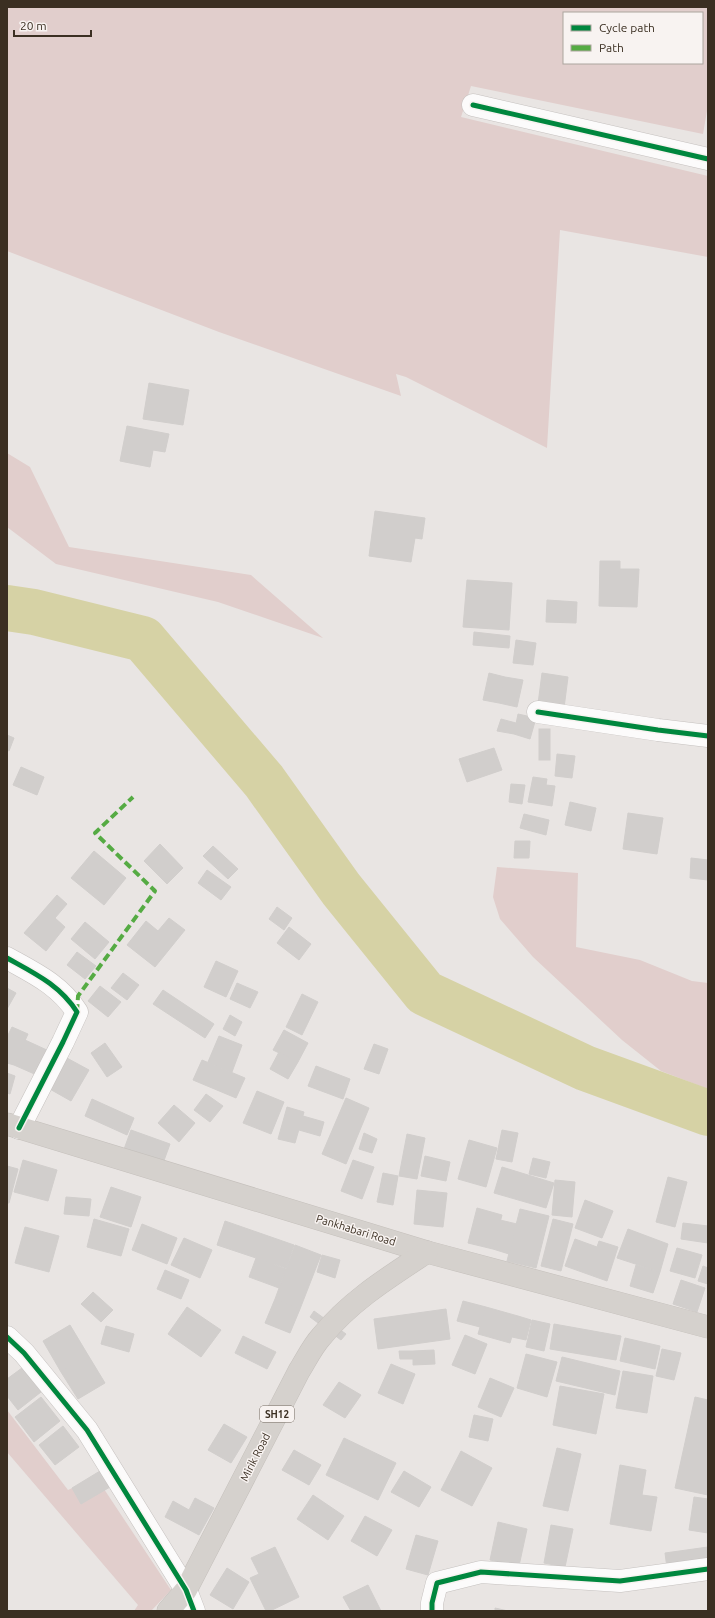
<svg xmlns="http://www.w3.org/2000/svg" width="715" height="1618" font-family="Ubuntu,sans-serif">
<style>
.green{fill:#e1cecc;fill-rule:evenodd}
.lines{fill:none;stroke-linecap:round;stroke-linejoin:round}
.river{stroke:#d6d2a5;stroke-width:46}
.building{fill:#d1cecc;stroke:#d1cecc}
.minor-casing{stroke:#c5c1bf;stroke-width:23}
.major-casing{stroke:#c5c0bc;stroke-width:23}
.minor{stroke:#fcfbfb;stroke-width:22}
.major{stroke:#d5d1cd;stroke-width:22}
.quiet{stroke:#55ab43;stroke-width:4;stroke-dasharray:8 4;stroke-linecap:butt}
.cycleway-casing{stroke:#f8f3f1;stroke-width:8}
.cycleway{stroke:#00873e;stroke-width:5}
.labels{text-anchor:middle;stroke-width:3;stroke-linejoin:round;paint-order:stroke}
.shield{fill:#f8f3f1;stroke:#746a60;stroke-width:1}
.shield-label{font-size:10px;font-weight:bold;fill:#3b2f22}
.street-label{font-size:11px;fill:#3b2f22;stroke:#f8f3f1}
</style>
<rect width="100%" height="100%" fill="#e9e5e3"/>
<!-- green -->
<g class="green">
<path d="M7 7H708V105L703 134 471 86 461 117 708 176V257L560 230 547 448 406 377 396 374 401 396 219 332 7 251ZM564 13H702V63H564Z"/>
<polygon points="7,453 30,467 69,547 251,575 323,638 218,602 56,564 7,527"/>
<polygon points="497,867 578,873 576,947 640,960 692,981 708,983 708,1089 661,1071 622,1040 533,957 500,919 493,897"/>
<polygon points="7,1410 68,1490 96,1477 171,1590 151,1611 134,1611 138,1605 7,1452"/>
</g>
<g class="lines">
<!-- river -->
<polyline class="river" points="7,608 34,612 143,639 264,781 341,889 425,993 585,1068 708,1113"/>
</g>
<!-- building -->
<g class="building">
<polygon points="149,383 189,390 183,425 143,419"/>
<polygon points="127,426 169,434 165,452 153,450 150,467 120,461"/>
<polygon points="375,511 425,518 422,539 415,538 411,562 369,556"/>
<polygon points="600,561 620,561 620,569 639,569 637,607 599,606"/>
<polygon points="467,580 512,583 509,630 463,627"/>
<polygon points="547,600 577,602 576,623 546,622"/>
<polygon points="474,632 510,636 509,648 473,645"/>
<polygon points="516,640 536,643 533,665 513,663"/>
<polygon points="489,673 505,677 499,703 483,700"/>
<polygon points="542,673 568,677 564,708 538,704"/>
<polygon points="505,677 523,680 517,707 499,703"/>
<polygon points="518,714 536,718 530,739 514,734"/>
<polygon points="501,719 516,723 514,734 497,731"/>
<rect x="539" y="729" width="11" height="31"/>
<polygon points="7,735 14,738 9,751 7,750"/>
<polygon points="494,748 502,770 467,782 459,759"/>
<polygon points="557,754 575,756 572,778 555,776"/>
<polygon points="21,767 44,777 37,795 13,785"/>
<polygon points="533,777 547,779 546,785 555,786 552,806 528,802"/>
<polygon points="511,784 525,785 522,804 509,802"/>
<polygon points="570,802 596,808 591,831 565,825"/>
<polygon points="628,813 663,818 657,854 623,849"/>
<polygon points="524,814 549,820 546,835 520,828"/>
<polygon points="515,841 530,841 529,858 514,858"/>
<polygon points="160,844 183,868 167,884 144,861"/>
<polygon points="213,846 238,869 228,879 203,856"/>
<polygon points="94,851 126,878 104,905 71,878"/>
<polygon points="691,858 708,860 708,880 690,878"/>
<polygon points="207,870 231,887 221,900 198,883"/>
<polygon points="57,895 67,904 55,918 65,927 46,951 24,933"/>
<polygon points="277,907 292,918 284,930 269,919"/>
<polygon points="169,918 185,930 155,967 127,945 146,921 158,931"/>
<polygon points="85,922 109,942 95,959 71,939"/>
<polygon points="289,927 311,944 299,960 277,943"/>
<polygon points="77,952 96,966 85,979 67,965"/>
<polygon points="216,961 238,971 226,997 204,987"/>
<polygon points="123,973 139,985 127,1000 111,988"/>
<polygon points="237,983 258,992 250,1008 230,999"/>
<polygon points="100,986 121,1002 108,1017 88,1001"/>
<polygon points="7,988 16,993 7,1009"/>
<polygon points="163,990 214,1024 205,1038 153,1004"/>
<polygon points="302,994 318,1002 302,1035 286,1027"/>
<polygon points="230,1015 242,1022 235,1036 223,1029"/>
<polygon points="12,1027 28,1034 14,1065 7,1063 7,1037"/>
<polygon points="284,1030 308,1043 298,1062 273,1050"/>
<polygon points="219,1036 242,1045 232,1072 208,1062"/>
<polygon points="25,1040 49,1051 39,1076 14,1065"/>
<polygon points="105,1043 122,1067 107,1077 91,1053"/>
<polygon points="374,1044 388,1049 379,1074 364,1069"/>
<polygon points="279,1052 298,1062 288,1079 270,1069"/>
<polygon points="65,1057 89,1070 71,1101 48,1088"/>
<polygon points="202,1060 245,1078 236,1098 193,1080"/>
<polygon points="316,1066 350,1079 343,1099 308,1086"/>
<polygon points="7,1073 15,1076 10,1094 7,1093"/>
<polygon points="257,1091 284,1102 271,1134 243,1123"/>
<polygon points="206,1094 223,1106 210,1122 194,1110"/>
<polygon points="346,1098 369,1108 346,1164 322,1154"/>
<polygon points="92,1099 134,1118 127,1135 85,1116"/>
<polygon points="174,1105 195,1123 179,1142 158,1123"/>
<polygon points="287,1107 304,1112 295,1143 278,1139"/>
<polygon points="303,1116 324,1122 320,1136 299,1130"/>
<polygon points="131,1130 170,1144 162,1166 123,1152"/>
<polygon points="502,1130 518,1133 512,1162 496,1159"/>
<polygon points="364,1133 377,1139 372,1153 359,1149"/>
<polygon points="407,1134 425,1138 417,1179 399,1176"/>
<polygon points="469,1140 497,1148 486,1187 458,1179"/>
<polygon points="425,1156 450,1162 446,1181 421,1176"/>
<polygon points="533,1158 550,1162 546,1178 529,1174"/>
<polygon points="23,1160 57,1170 48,1201 14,1192"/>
<polygon points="353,1160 374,1167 362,1199 341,1191"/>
<polygon points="7,1166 18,1169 9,1203 7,1203"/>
<polygon points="502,1167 554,1183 546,1208 494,1193"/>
<polygon points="383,1173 398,1176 393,1205 377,1202"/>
<polygon points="668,1177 687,1182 675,1227 656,1222"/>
<polygon points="555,1180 575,1182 572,1217 552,1215"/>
<polygon points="111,1187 141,1197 131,1227 100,1217"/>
<polygon points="417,1190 447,1193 443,1227 414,1224"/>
<polygon points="66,1197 91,1199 89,1216 64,1214"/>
<polygon points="585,1200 613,1211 602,1238 575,1228"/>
<polygon points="477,1208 502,1215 493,1249 468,1243"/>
<polygon points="520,1209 549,1216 536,1268 507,1261"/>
<polygon points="94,1219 129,1229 121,1256 87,1247"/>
<polygon points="553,1219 573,1224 561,1271 541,1266"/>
<polygon points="500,1220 517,1224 509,1254 493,1249"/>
<polygon points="225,1221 294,1245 286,1268 217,1245"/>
<polygon points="683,1223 708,1226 708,1243 681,1239"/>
<polygon points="142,1224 177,1238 167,1264 132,1250"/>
<polygon points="25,1227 59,1236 49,1272 15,1263"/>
<polygon points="628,1229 668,1244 660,1272 617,1258"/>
<polygon points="184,1238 212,1250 200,1278 171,1265"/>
<polygon points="575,1239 597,1247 599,1241 618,1247 607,1281 565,1266"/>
<polygon points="295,1245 321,1255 300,1309 275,1299"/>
<polygon points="677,1248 702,1255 695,1278 670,1271"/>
<polygon points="322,1255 340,1260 335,1278 317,1272"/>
<polygon points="256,1258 286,1269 279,1288 249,1277"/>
<polygon points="636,1265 660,1272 653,1293 630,1286"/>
<polygon points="703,1266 708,1268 708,1284 698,1281"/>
<polygon points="165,1270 189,1280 181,1299 157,1289"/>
<polygon points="681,1280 705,1288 697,1312 673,1304"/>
<polygon points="93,1292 113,1310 101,1322 81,1304"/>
<polygon points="275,1299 300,1309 290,1333 265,1323"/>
<polygon points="463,1301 486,1307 480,1327 457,1321"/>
<polygon points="187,1307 221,1330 201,1357 168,1334"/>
<polygon points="486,1307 518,1316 510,1343 478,1334"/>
<polygon points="446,1309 450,1339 378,1349 374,1319"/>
<polygon points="314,1311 346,1334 341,1340 310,1317"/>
<polygon points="518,1316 531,1320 526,1340 512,1337"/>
<polygon points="532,1320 550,1324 544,1351 526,1347"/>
<polygon points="554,1324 621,1336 616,1360 550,1349"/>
<polygon points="70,1325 88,1355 61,1372 43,1341"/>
<polygon points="106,1326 134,1334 129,1352 101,1344"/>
<polygon points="465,1335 487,1344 475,1374 452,1365"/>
<polygon points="243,1336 276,1352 267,1369 235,1353"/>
<polygon points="625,1338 660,1346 655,1369 620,1361"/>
<polygon points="662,1349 681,1353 674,1380 656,1376"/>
<polygon points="434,1350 435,1364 413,1365 413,1351"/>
<polygon points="399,1351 413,1351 413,1359 400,1359"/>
<polygon points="526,1354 557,1362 547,1397 517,1388"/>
<polygon points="88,1355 105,1383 78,1399 61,1372"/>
<polygon points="562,1357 620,1371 615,1395 556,1381"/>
<polygon points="391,1364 415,1374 403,1404 378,1393"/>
<polygon points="22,1368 41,1392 18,1410 7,1396 7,1379"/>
<polygon points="623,1371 653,1376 647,1413 616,1408"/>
<polygon points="490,1378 514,1388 501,1417 478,1407"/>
<polygon points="339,1382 361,1395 345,1418 323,1405"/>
<polygon points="560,1386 604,1394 596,1434 553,1425"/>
<polygon points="41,1397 60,1421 34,1442 15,1417"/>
<polygon points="695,1397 708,1400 708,1495 675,1488"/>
<polygon points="474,1415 493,1419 488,1441 469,1437"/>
<polygon points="224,1424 247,1437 231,1463 208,1450"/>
<polygon points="63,1426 79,1447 55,1465 39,1445"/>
<polygon points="344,1438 396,1463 378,1500 326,1475"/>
<polygon points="557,1448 581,1454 568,1511 543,1506"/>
<polygon points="294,1450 321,1465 309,1485 282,1470"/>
<polygon points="461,1451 492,1468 472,1506 441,1490"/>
<polygon points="620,1465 646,1470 642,1495 657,1497 651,1531 610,1524"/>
<polygon points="100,1471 110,1487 81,1504 72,1488"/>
<polygon points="404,1471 431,1487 419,1507 391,1492"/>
<polygon points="313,1495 344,1516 328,1540 297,1519"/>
<polygon points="694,1497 708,1499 708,1533 689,1530"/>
<polygon points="195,1498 214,1508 199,1535 165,1517 173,1501 189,1510"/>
<polygon points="365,1516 392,1530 377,1556 351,1541"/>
<polygon points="498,1522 527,1529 519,1566 490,1560"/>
<polygon points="551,1525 573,1529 565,1567 544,1563"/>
<polygon points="416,1535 438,1541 428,1575 406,1569"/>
<polygon points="275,1547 299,1597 270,1611 266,1611 250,1578 259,1574 251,1558"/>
<polygon points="708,1547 708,1563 667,1568 665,1553"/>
<polygon points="227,1568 249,1582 233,1609 210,1595"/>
<polygon points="368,1585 381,1611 351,1611 343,1597"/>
<polygon points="495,1608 508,1611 495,1611"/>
</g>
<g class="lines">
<defs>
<g id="minor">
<polyline points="473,105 708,159"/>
<polyline points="538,712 658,730 708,736"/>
<path d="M7 958C34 973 60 985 77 1012L63 1042 19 1128"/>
<polyline points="7,1337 24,1353 87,1430 186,1590 194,1611"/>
<polyline points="432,1611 432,1603 437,1583 481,1572 620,1581 708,1569"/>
</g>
<g id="major">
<polyline points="7,1124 427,1252 708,1327"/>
<path d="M168 1611 186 1590 299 1371C306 1360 312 1347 321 1337 350 1301 389 1277 427 1252"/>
</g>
</defs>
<!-- minor casing -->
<use href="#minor" class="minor-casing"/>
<!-- major casing -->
<use href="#major" class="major-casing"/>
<!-- minor -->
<use href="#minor" class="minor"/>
<!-- major -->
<use href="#major" class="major"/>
<!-- quiet -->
<polyline class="quiet" points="77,1012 78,996 155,891 95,833 133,797"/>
<defs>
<g id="cycleway">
<polyline points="473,105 708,159"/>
<polyline points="538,712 658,730 708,736"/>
<path d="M7 958C34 973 60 985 77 1012L63 1042 19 1128"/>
<polyline points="7,1337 24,1353 87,1430 186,1590 194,1611"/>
<polyline points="432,1611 432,1603 437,1583 481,1572 620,1581 708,1569"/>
</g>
</defs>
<!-- cycleway casing -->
<use href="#cycleway" class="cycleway-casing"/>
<!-- cycleway -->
<use href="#cycleway" class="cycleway"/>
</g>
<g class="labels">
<!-- shield labels -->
<rect class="shield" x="260" y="1406" width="34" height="16" rx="3"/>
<g class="shield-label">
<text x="277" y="1418">SH12</text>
</g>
<!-- street labels -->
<g class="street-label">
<text transform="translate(356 1230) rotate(17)" y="4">Pankhabari Road</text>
<text transform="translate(255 1457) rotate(-63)" y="4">Mirik Road</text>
</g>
</g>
<!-- border -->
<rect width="715" height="1618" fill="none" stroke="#3b2f22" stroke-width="16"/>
<!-- legend -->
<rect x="563" y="12" width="140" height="52" fill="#f8f3f1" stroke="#aca59e"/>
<rect x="571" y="25" width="20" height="6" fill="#00873e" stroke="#aca59e"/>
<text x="599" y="32" font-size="12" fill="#3b2f22">Cycle path</text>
<rect x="571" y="45" width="20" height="6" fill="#55ab43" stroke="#aca59e"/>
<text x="599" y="52" font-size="12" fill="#3b2f22">Path</text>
<!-- scale -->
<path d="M14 30v6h77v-6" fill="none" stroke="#3b2f22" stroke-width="2"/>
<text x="20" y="30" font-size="12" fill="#3b2f22" stroke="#f8f3f1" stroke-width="3" paint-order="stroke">20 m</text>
</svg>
